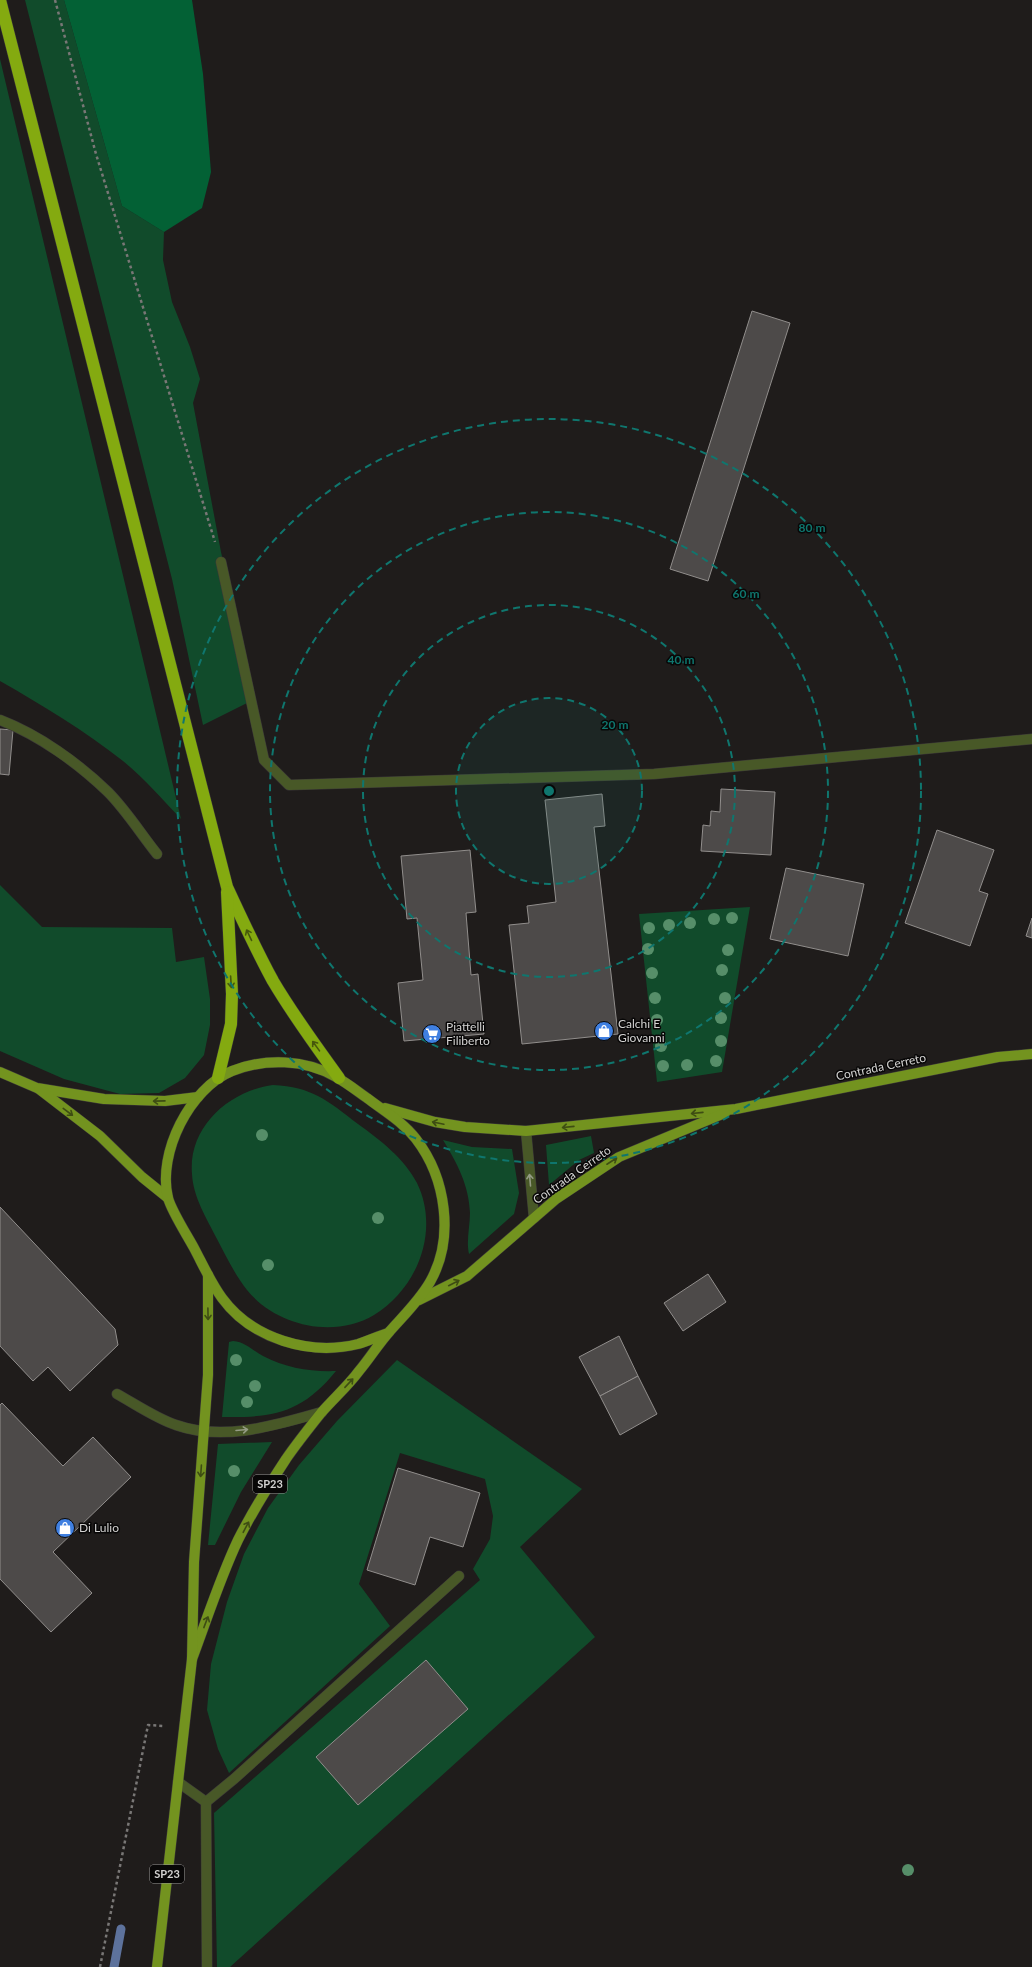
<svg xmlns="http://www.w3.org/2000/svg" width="1032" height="1967" font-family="Lato,sans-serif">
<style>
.green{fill:#114b2b}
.forest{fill:#036135}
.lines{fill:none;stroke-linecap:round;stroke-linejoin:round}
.stream{stroke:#5d729c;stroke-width:9}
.building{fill:#4d4a49;stroke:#918e8c}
.minor-casing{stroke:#3c3938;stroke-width:11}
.major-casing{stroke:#3c3938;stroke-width:11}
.highway-casing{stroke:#3c3938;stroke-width:13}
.path{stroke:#797776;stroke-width:2.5;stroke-dasharray:3 3;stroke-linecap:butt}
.minor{stroke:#485827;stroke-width:10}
.major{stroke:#73931f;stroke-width:10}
.highway{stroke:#84aa10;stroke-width:12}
.tree{fill:#568e69}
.oneway{stroke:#46580c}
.oneway2{stroke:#3e4d13}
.oneway3{stroke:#949b84}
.ring{fill:none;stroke:#0f766e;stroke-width:2;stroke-dasharray:7 5}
.labels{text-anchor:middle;stroke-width:3;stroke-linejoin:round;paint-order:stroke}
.shield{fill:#080707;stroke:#969594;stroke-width:1}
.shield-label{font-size:11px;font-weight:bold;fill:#d3d2d1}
.poi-label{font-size:12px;fill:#d3d2d1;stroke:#080707;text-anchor:start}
.street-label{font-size:12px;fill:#d3d2d1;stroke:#080707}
.centre{fill:#0f766e;stroke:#080707;stroke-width:2}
.ring-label{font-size:12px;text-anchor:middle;font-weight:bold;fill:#0f766e;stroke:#080707;stroke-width:3;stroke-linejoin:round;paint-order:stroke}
</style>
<rect width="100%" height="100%" fill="#1f1c1b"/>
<!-- green -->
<g class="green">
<polygon points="25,0 64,0 122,206 164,232 163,260 172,302 190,347 200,379 193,403 221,552 255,699 203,725 172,579"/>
<path d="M0 59 181 819C162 799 144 778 123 761 85 731 42 705 0 681Z"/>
<polygon points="0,885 42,927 172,928 176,962 204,957 210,999 210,1025 204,1055 185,1078 159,1093 120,1094 64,1079 0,1051"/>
<polygon points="750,907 722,1072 657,1082 639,914"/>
<path d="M273 1085C312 1087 327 1100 358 1124 380 1140 404 1158 417 1183 440 1230 418 1288 374 1315 334 1339 276 1326 247 1290 235 1275 226 1256 217 1239 207 1219 193 1197 192 1174 188 1127 229 1091 273 1085Z"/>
<polygon points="591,1136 594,1153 579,1160 549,1185 546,1145"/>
<path d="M443 1140 472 1147 512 1149 519 1193 514 1214 469 1254C466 1241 470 1226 470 1213 469 1185 457 1163 443 1140Z"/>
<path d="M233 1341C246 1342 253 1351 263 1356 286 1368 311 1372 336 1371 302 1413 273 1418 222 1417L229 1342Z"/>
<polygon points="397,1360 582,1489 520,1547 595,1637 230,1967 217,1967 214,1813 480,1580 473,1569 490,1539 493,1516 485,1479 400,1453 359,1584 390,1626 229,1773 218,1749 207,1710 211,1664 227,1602 244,1554 268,1508 299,1465 337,1421"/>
<polygon points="272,1442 241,1492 215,1545 208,1545 218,1444"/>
</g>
<!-- forest -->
<polygon class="forest" points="64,0 192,0 203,74 211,172 202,208 164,232 122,206"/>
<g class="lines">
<!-- stream -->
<polyline class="stream" points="114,1967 121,1929"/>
</g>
<!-- building -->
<g class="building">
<polygon points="752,311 790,323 708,581 670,569"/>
<polygon points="0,729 13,730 9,775 0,774"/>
<polygon points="721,789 775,792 771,855 701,851 703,825 710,826 711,811 720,812"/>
<polygon points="602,794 605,826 594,827 618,1034 522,1044 509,925 529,923 527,906 556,902 545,800"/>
<polygon points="937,830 994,850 979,891 988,894 970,946 905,923"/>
<polygon points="470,850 476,912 466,913 471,975 478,974 484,1034 404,1041 398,983 423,980 417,918 407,919 401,856"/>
<polygon points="786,868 864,884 848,956 770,939"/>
<polygon points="1032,918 1032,938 1026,936"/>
<polygon points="0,1207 115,1329 118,1345 70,1391 48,1367 33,1381 0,1346"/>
<polygon points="708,1274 726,1302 683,1331 664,1303"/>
<polygon points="619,1336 638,1376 600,1396 579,1357"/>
<polygon points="638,1376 657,1414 620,1435 600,1396"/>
<polygon points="2,1403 63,1466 93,1437 131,1477 53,1552 92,1593 51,1632 0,1579 0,1405"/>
<polygon points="398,1468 480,1493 463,1547 430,1537 415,1585 367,1570"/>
<polygon points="426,1660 468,1709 358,1805 316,1757"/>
</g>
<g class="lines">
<defs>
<g id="minor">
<polyline points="221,562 264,760 289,785 654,774 1032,739"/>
<path d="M0 720C39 735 78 763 108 792 126 810 141 834 157 854"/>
<polyline points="526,1131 534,1218"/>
<path d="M117 1394C135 1404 157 1419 176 1425 224 1442 276 1425 322 1412"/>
<polyline points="178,1782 206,1802"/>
<polyline points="206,1802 234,1779 459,1576"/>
<polyline points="206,1802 207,1967"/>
</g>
<g id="major">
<polyline points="0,1072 37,1088 104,1099 165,1101 198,1097"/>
<polyline points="39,1089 100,1136 142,1177 168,1198"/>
<polyline points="385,1108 435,1122 465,1127 526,1131 736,1109 998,1057 1032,1054"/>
<polyline points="419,1300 467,1276 556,1199 619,1157 725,1113"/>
<path d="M192 1659C207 1619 220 1578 238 1540 252 1512 269 1485 286 1459 297 1443 309 1428 321 1413 333 1399 348 1386 359 1371 370 1358 379 1343 390 1331 404 1315 419 1301 430 1282 455 1238 446 1178 416 1139 403 1122 384 1111 367 1098 357 1091 347 1083 336 1077 305 1059 265 1058 232 1071 190 1088 157 1153 168 1198 172 1212 187 1235 194 1248 203 1265 211 1283 222 1298 252 1339 310 1356 358 1344 368 1341 378 1336 388 1333"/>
<polyline points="157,1967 192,1659 194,1562 208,1375 208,1275"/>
</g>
<g id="highway">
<path d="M0 0 227 887C242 919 256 950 273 981 293 1015 316 1046 339 1078"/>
<polyline points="218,1078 231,1024 232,994 227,892"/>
</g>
</defs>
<!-- minor casing -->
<use href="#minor" class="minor-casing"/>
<!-- major casing -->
<use href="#major" class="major-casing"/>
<!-- highway casing -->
<use href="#highway" class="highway-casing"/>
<!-- path -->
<g class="path">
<polyline points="55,0 96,154 215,542"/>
<polyline points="100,1967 148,1725 164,1726"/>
</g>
<!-- minor -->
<use href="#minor" class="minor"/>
<!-- major -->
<use href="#major" class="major"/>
<!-- highway -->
<use href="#highway" class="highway"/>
</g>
<!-- trees -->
<g class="tree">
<circle cx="732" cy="918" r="6"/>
<circle cx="714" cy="919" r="6"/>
<circle cx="690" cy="923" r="6"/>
<circle cx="669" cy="925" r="6"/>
<circle cx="649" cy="928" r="6"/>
<circle cx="648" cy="949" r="6"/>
<circle cx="728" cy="950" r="6"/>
<circle cx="722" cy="970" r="6"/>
<circle cx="652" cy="973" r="6"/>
<circle cx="655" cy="998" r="6"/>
<circle cx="725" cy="998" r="6"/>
<circle cx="721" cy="1018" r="6"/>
<circle cx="657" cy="1020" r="6"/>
<circle cx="721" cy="1041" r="6"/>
<circle cx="661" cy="1046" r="6"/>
<circle cx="716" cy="1061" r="6"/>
<circle cx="687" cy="1065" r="6"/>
<circle cx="663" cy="1066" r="6"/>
<circle cx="262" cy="1135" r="6"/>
<circle cx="378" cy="1218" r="6"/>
<circle cx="268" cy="1265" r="6"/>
<circle cx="236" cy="1360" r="6"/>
<circle cx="255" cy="1386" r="6"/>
<circle cx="247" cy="1402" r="6"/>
<circle cx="234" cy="1471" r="6"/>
<circle cx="908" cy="1870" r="6"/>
</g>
<!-- one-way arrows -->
<defs><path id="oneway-shaft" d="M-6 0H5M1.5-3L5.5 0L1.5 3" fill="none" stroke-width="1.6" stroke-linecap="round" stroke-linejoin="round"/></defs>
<g class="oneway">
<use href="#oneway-shaft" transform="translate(249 935) rotate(-115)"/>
<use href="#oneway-shaft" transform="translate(231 982) rotate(86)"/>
<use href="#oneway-shaft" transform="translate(316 1046) rotate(-126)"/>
</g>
<g class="oneway2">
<use href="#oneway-shaft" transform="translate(159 1101) rotate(179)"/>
<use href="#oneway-shaft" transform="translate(68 1112) rotate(37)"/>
<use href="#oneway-shaft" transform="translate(697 1113) rotate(174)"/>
<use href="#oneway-shaft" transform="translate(438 1123) rotate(-168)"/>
<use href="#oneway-shaft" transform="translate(568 1127) rotate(174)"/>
<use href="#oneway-shaft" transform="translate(612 1161) rotate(-33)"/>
<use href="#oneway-shaft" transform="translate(454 1283) rotate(-27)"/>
<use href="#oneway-shaft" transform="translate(208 1314) rotate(89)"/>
<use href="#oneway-shaft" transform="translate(349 1383) rotate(-47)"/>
<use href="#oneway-shaft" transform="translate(201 1471) rotate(94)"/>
<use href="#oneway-shaft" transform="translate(246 1527) rotate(-62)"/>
<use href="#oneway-shaft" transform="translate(206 1622) rotate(-69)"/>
</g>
<g class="oneway3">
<use href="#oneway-shaft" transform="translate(530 1180) rotate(-95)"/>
<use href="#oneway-shaft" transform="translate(242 1430) rotate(-5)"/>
</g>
<!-- distance rings -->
<circle cx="549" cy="791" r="93" fill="#0f766e" fill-opacity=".12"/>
<g class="ring">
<circle cx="549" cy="791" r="93"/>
<circle cx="549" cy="791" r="186"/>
<circle cx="549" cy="791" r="279"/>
<circle cx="549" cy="791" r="372"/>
</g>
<!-- icons -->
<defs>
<symbol id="shop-disc" viewBox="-11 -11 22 22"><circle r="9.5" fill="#3f7fe0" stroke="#080707"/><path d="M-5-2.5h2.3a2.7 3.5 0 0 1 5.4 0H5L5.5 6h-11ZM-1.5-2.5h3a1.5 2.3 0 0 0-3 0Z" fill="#fff"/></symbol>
<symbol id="supermarket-disc" viewBox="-11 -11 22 22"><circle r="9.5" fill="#3f7fe0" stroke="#080707"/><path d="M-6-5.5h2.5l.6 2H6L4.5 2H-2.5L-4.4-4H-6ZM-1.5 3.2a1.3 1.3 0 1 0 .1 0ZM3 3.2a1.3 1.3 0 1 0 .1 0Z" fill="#fff"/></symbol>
</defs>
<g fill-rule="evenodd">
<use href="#shop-disc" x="593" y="1020" width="22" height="22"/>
<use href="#supermarket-disc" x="421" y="1023" width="22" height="22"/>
<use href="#shop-disc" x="54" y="1517" width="22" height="22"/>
</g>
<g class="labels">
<!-- shield labels -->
<g class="shield">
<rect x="253" y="1475" width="34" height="18" rx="3"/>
<rect x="150" y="1865" width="34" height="18" rx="3"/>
</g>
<g class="shield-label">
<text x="270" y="1488">SP23</text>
<text x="167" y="1878">SP23</text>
</g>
<!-- poi labels -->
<g class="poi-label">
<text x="618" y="1028">Calchi E<tspan x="618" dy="14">Giovanni</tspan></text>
<text x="446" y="1031">Piattelli<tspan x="446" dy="14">Filiberto</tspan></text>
<text x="79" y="1532">Di Lulio</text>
</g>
<!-- street labels -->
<g class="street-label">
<text transform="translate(881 1067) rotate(-12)" y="4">Contrada Cerreto</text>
<text transform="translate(572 1175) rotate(-35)" y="4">Contrada Cerreto</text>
</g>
</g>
<circle cx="549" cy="791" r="6" class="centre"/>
<g class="ring-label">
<text x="812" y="532">80 m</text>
<text x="746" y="598">60 m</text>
<text x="681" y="664">40 m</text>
<text x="615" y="729">20 m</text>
</g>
</svg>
